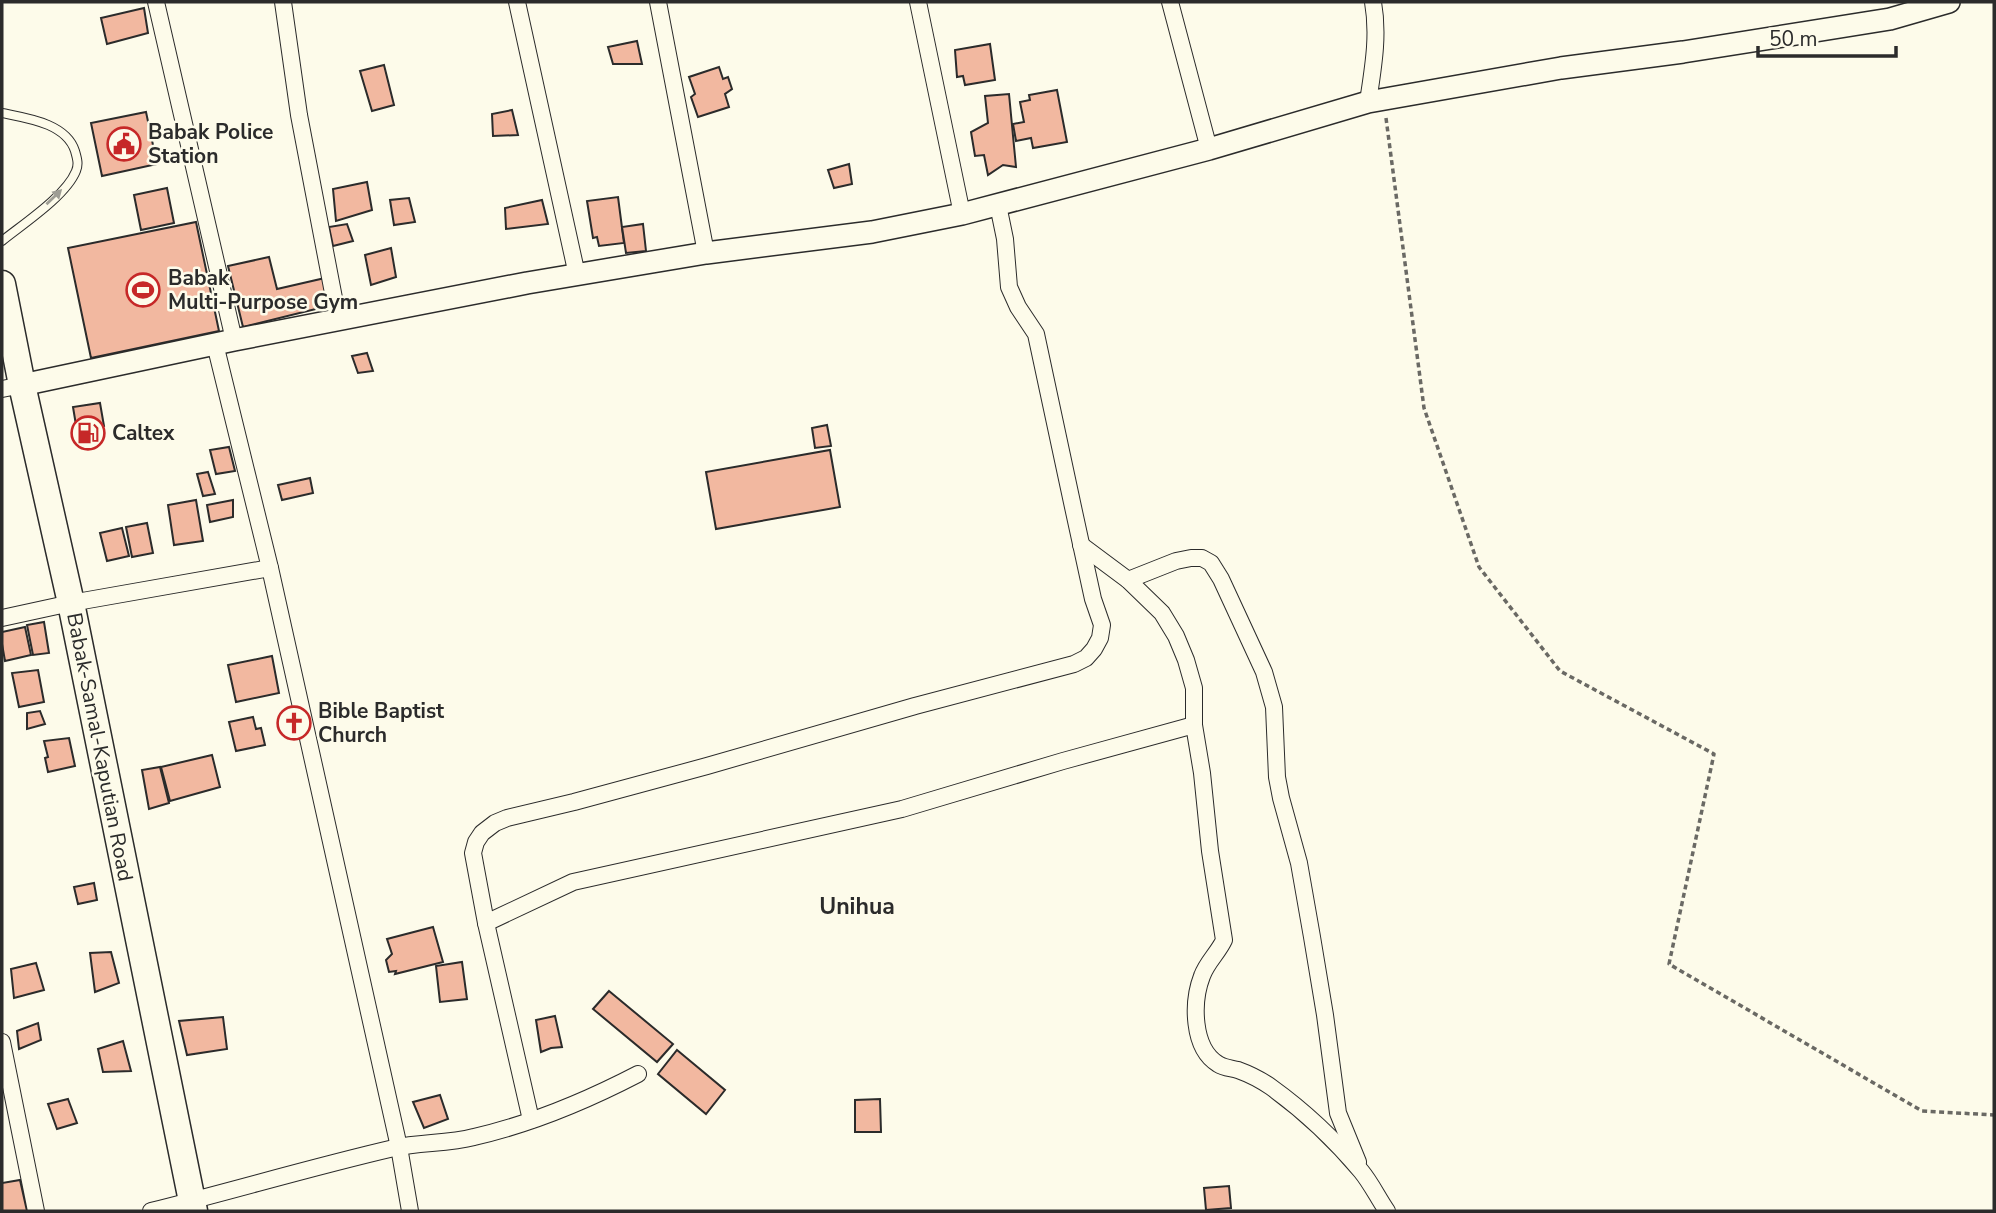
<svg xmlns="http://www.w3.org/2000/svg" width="1996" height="1213" font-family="'Nunito Sans',sans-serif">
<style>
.building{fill:#f2b8a0;stroke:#2b2b2b;stroke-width:2}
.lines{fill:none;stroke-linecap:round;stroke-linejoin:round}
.service-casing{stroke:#2b2b2b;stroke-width:10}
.minor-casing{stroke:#2b2b2b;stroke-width:18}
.tertiary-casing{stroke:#2b2b2b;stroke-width:24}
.primary-casing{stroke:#2b2b2b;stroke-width:29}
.path{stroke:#6a6964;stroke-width:3.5;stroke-dasharray:5 3.5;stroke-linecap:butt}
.service{stroke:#fdfbea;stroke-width:8}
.minor{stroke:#fdfbea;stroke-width:16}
.tertiary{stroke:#fdfbea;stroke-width:21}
.primary{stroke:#fdfbea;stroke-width:26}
.oneway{fill:#9e9d94}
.labels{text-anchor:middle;stroke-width:5;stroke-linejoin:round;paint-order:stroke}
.poi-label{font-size:21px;font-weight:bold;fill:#2b2b2b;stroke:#fdfbea;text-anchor:start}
.street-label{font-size:21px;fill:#2b2b2b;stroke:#fdfbea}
.neighbourhood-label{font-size:23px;font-weight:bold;fill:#2b2b2b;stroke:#fdfbea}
</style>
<rect width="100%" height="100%" fill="#fdfbea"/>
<!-- building -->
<g class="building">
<polygon points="144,8 148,33 107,44 101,18"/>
<polygon points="637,41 642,64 613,64 608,47"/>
<polygon points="990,44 995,80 965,85 963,76 957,77 955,50"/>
<polygon points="384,65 394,105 372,111 360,71"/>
<polygon points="719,67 723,79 728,77 732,89 725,94 729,107 698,117 691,97 695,94 689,77"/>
<polygon points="1057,90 1067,142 1033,148 1031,138 1016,141 1013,124 1024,122 1020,102 1030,100 1029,95"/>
<polygon points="1009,94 1016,167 1003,165 988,175 984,155 975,156 971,132 988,123 985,96"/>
<polygon points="512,110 518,135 493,136 492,114"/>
<polygon points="146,112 157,164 102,176 91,123"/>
<polygon points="849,164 852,184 834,188 828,170"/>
<polygon points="367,182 372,210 336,221 333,189"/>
<polygon points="167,188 174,223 141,230 134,195"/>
<polygon points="618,197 624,243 599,246 597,237 593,238 587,201"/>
<polygon points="409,198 415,222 394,225 390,200"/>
<polygon points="542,200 548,224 506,229 505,208"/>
<polygon points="196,222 219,331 91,358 68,248"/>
<polygon points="347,224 353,241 333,246 329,227"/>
<polygon points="643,224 646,251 626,253 622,227"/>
<polygon points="391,248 396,277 371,285 365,255"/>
<polygon points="269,257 277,289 325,278 332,305 243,327 228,266"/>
<polygon points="367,353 373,371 358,373 352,356"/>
<polygon points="100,403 104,426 77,431 73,407"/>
<polygon points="827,425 831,446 815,448 812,428"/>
<polygon points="229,447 235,471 216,474 210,450"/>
<polygon points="830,450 840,507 716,529 706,472"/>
<polygon points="208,472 215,494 203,496 197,474"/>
<polygon points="310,478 313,493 282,500 278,485"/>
<polygon points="196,500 203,541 174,545 168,505"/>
<polygon points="233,500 233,517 210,522 207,505"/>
<polygon points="147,523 153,553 132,557 126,527"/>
<polygon points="122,528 129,556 107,561 100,533"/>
<polygon points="44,622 49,653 33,655 27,625"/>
<polygon points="25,627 31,655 5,661 2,644 2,632"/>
<polygon points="272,656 279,693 236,702 228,665"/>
<polygon points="38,670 44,702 19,707 12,673"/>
<polygon points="40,711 45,724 27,729 27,713"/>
<polygon points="253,717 256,729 261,728 265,745 236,751 229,722"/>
<polygon points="69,738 75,766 48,772 45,758 48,757 44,741"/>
<polygon points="212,755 220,787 170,801 161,767"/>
<polygon points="160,767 169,803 149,809 142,770"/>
<polygon points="94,883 97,900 78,904 74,887"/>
<polygon points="433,927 443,962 395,974 396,971 389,972 386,960 392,954 387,939"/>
<polygon points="111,952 119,983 95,992 90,953"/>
<polygon points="462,962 467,999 440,1002 436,966"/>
<polygon points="36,963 44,990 14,998 11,969"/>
<polygon points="609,991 673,1044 657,1062 593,1009"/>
<polygon points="555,1016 562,1047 551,1048 541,1052 536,1020"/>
<polygon points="223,1017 227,1049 187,1055 179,1021"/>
<polygon points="38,1023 41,1040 19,1049 17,1031"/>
<polygon points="123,1041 131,1071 103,1072 98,1049"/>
<polygon points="677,1050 725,1090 706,1114 658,1074"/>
<polygon points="440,1095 448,1119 424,1128 413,1102"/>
<polygon points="68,1099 77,1123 57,1129 48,1104"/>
<polygon points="880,1099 881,1132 855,1132 855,1100"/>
<polygon points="20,1180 27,1211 2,1211 2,1183"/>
<polygon points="1229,1186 1231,1208 1206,1210 1204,1188"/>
</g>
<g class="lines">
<defs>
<path id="service" d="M2 113C26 118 66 123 75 151 77 158 79 164 76 171 66 196 23 224 2 241"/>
<g id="minor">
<polyline points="156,2 234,340"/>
<polyline points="283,2 299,115 338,319"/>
<polyline points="517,2 577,275"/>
<polyline points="658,2 706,253"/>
<polyline points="918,2 962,214"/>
<polyline points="1170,2 1209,149"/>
<path d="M1368 102C1373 68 1379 36 1373 2"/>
<polyline points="215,344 270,568 399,1147 410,1211"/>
<polyline points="2,389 22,385"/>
<path d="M1081 545 1128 580 1162 613 1176 636 1186 660 1194 688V725L1202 773 1210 851 1224 940C1218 953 1207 962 1202 976 1192 1002 1192 1048 1218 1064 1224 1068 1231 1068 1238 1070 1249 1074 1261 1080 1271 1087 1303 1110 1335 1140 1361 1171 1371 1183 1378 1198 1387 1211"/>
<polyline points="1128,580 1176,561 1191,558 1202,558 1211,563 1221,579 1264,672 1274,707 1277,777 1281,798 1299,863 1312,937 1325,1015 1338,1113 1358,1162"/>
<polyline points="2,618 71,603 270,568"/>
<polyline points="486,923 573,882 902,809 1063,761 1194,725"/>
<polyline points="2,1042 36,1211"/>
<polyline points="531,1120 486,923 473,853 476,842 482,833 495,823 507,818 574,802 707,766 915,706 1074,664 1086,658 1094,649 1100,638 1102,625 1093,599 1073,507 1036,334 1018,307 1009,287 1005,239 998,205"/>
<path d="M151 1211C232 1191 312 1167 394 1148 420 1142 448 1144 474 1137 531 1124 586 1101 638 1074"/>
</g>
<polyline id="tertiary" points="22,385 234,340 527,283 706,253 872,232 962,214 1209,149 1368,102 1561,68 1683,52 1890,19 1949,2"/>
<polyline id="primary" points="2,284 22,385 71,603 194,1211"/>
</defs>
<!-- service casing -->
<use href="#service" class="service-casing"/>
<!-- minor casing -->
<use href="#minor" class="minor-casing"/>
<!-- tertiary casing -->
<use href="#tertiary" class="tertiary-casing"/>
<!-- primary casing -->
<use href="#primary" class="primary-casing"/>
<!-- path -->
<polyline class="path" points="1386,118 1424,408 1479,567 1560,671 1714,754 1669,964 1922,1111 1994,1115"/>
<!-- service -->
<use href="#service" class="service"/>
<!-- minor -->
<use href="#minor" class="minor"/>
<!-- tertiary -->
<use href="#tertiary" class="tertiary"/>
<!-- primary -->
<use href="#primary" class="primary"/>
</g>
<!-- one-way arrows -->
<defs><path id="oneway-solid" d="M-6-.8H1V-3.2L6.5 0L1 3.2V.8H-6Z" transform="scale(1.75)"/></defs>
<use class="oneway" href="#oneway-solid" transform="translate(54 197) rotate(-44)"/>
<!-- icons -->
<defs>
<symbol id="civic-ring" viewBox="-11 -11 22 22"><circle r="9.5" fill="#fdfbea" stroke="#c62828" stroke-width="1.5"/><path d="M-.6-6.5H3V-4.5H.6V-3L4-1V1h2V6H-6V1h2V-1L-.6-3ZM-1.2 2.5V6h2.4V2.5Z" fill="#c62828"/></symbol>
<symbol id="stadium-ring" viewBox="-11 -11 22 22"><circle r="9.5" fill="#fdfbea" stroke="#c62828" stroke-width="1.5"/><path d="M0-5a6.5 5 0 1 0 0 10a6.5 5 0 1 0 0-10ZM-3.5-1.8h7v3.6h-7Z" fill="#c62828"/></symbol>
<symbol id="fuel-ring" viewBox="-11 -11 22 22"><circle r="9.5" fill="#fdfbea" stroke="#c62828" stroke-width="1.5"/><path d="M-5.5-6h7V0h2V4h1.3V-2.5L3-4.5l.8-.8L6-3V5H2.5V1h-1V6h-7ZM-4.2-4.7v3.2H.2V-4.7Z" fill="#c62828"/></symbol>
<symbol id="church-ring" viewBox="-11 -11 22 22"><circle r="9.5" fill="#fdfbea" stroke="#c62828" stroke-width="1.5"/><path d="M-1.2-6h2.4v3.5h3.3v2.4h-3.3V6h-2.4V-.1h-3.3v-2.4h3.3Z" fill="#c62828"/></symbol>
</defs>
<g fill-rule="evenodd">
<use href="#civic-ring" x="105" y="125" width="38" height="38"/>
<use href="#stadium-ring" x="124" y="271" width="38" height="38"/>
<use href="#fuel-ring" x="69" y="414" width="38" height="38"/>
<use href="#church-ring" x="275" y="704" width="38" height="38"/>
</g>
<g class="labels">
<!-- poi labels -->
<g class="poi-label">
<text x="148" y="139">Babak Police<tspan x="148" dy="24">Station</tspan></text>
<text x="168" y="285">Babak<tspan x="168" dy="24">Multi-Purpose Gym</tspan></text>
<text x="112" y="440">Caltex</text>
<text x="318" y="718">Bible Baptist<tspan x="318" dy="24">Church</tspan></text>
</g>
<!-- street labels -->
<g class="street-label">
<text transform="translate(100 747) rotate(79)" y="7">Babak-Samal-Kaputian Road</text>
</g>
<!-- neighbourhood labels -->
<g class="neighbourhood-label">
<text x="857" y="914">Unihua</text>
</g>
</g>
<!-- border -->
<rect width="1996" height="1213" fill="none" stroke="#2b2b2b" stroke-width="7"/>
<!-- scale -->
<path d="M1758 46v10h138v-10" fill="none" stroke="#2b2b2b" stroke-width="3.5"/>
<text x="1769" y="46" font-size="21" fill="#2b2b2b" stroke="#fdfbea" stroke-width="5" paint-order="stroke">50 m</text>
</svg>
